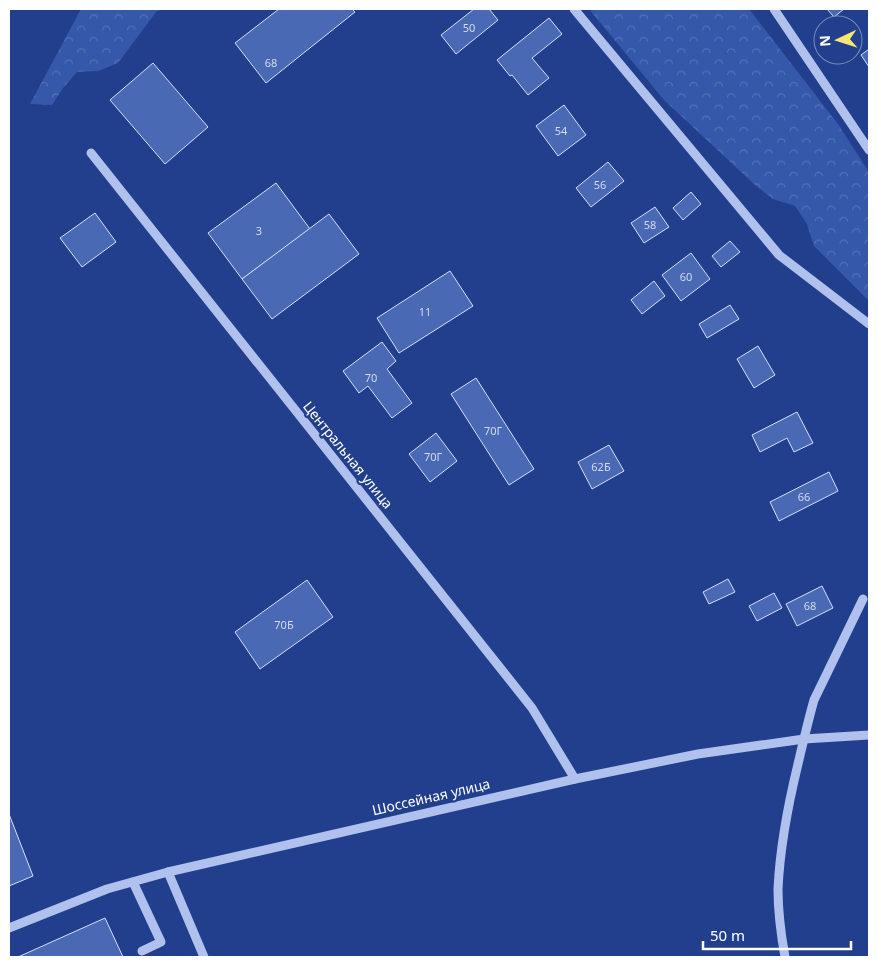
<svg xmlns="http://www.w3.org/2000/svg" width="878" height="966" font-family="'Noto Sans',sans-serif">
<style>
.forest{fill:url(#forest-crowns)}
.building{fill:#4a69b4;stroke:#d4dff9}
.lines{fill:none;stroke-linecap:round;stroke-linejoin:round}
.minor{stroke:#afc1ec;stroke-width:9}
.labels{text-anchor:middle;stroke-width:4.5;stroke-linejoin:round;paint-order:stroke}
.number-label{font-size:11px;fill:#d2daec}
.street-label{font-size:14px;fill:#fff;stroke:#213f8d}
</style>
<defs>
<pattern id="forest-crowns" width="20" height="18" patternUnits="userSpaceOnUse" patternTransform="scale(1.25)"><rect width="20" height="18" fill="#3558aa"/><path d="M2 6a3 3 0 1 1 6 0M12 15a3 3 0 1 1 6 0" fill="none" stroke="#5371b7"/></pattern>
</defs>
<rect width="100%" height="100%" fill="#213f8d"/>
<!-- forest -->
<g class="forest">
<polygon points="81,9 162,9 156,12 118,63 98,71 77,72 63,88 52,105 30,104"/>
<polygon points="589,9 749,9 838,124 869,172 869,301 814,246 807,224 795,206 773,199 756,186 664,100"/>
</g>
<!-- building -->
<g class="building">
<polygon points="279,9 352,9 355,12 266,83 235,43"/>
<polygon points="474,9 489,9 498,20 456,54 441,35"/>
<polygon points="827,9 844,9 834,17"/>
<polygon points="549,18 562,34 532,58 549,78 528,95 512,75 510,76 497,60"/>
<polygon points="869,49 869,67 861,55"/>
<polygon points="153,63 208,127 165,164 110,100"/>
<polygon points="564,105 586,135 558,156 536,126"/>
<polygon points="608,162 624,181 591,207 576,188"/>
<polygon points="276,183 310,229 242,279 208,233"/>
<polygon points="691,192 701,204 683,220 673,208"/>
<polygon points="655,207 669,227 644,243 631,223"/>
<polygon points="95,213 116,242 82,267 60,238"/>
<polygon points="329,214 359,254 272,319 242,279"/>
<polygon points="730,241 740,252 721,267 712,256"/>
<polygon points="691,253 710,279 681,301 662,275"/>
<polygon points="450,271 473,306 399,353 377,318"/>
<polygon points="654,281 665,296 642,314 631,300"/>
<polygon points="730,305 739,319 707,338 699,324"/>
<polygon points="382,342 396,361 387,369 412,403 392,418 368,386 359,393 343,371"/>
<polygon points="758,346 775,375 754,388 737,359"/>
<polygon points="476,378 534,469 509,485 451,394"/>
<polygon points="797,412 813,443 794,452 787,438 760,452 752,435"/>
<polygon points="436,433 457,461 430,482 409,454"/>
<polygon points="609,445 624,471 592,489 578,462"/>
<polygon points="829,472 838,491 779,521 770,502"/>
<polygon points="728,579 735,592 709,604 703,592"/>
<polygon points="307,580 333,617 260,669 235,632"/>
<polygon points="822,586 833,608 797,626 786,604"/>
<polygon points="774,593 782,608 757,621 749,606"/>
<polygon points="9,814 33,876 9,886"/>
<polygon points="105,918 123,957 18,957"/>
</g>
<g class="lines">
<!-- minor -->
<g class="minor">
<polyline points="574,9 779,255 869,324"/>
<polyline points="774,9 869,150"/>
<polyline points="91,153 532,708 575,779"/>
<polyline points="168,872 204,957"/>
<polyline points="133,882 161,942 142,951"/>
<polyline points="9,928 107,889 168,872 575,779 698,754 804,739 869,735"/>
<path d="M785 957C781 935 778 912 778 889 780 846 788 805 798 764 803 743 808 721 814 700L863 599"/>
</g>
</g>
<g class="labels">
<!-- number labels -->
<g class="number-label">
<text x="469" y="32">50</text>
<text x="271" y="67">68</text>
<text x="561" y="135">54</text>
<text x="600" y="189">56</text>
<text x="650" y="229">58</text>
<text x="259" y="235">3</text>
<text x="686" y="281">60</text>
<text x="425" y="316">11</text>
<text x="371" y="382">70</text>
<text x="493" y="435">70Г</text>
<text x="433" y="461">70Г</text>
<text x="601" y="471">62Б</text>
<text x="804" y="501">66</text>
<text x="810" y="610">68</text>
<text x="284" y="629">70Б</text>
</g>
<!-- street labels -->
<g class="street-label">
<text transform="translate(348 455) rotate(51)" y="5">Центральная улица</text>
<text transform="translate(431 797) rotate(-13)" y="5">Шоссейная улица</text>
</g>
</g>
<!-- border -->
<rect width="878" height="966" fill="none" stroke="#ffffff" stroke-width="20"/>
<!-- north arrow -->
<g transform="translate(838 40) rotate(266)"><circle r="24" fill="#213f8d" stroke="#7a8cbb"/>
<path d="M0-4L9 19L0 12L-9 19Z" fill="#f8e670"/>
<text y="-8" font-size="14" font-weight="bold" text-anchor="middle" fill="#ffffff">N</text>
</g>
<!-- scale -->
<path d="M703 941v8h148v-8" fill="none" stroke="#ffffff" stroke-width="2.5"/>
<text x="710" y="941" font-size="15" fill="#ffffff" stroke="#213f8d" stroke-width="4" paint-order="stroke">50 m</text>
</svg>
